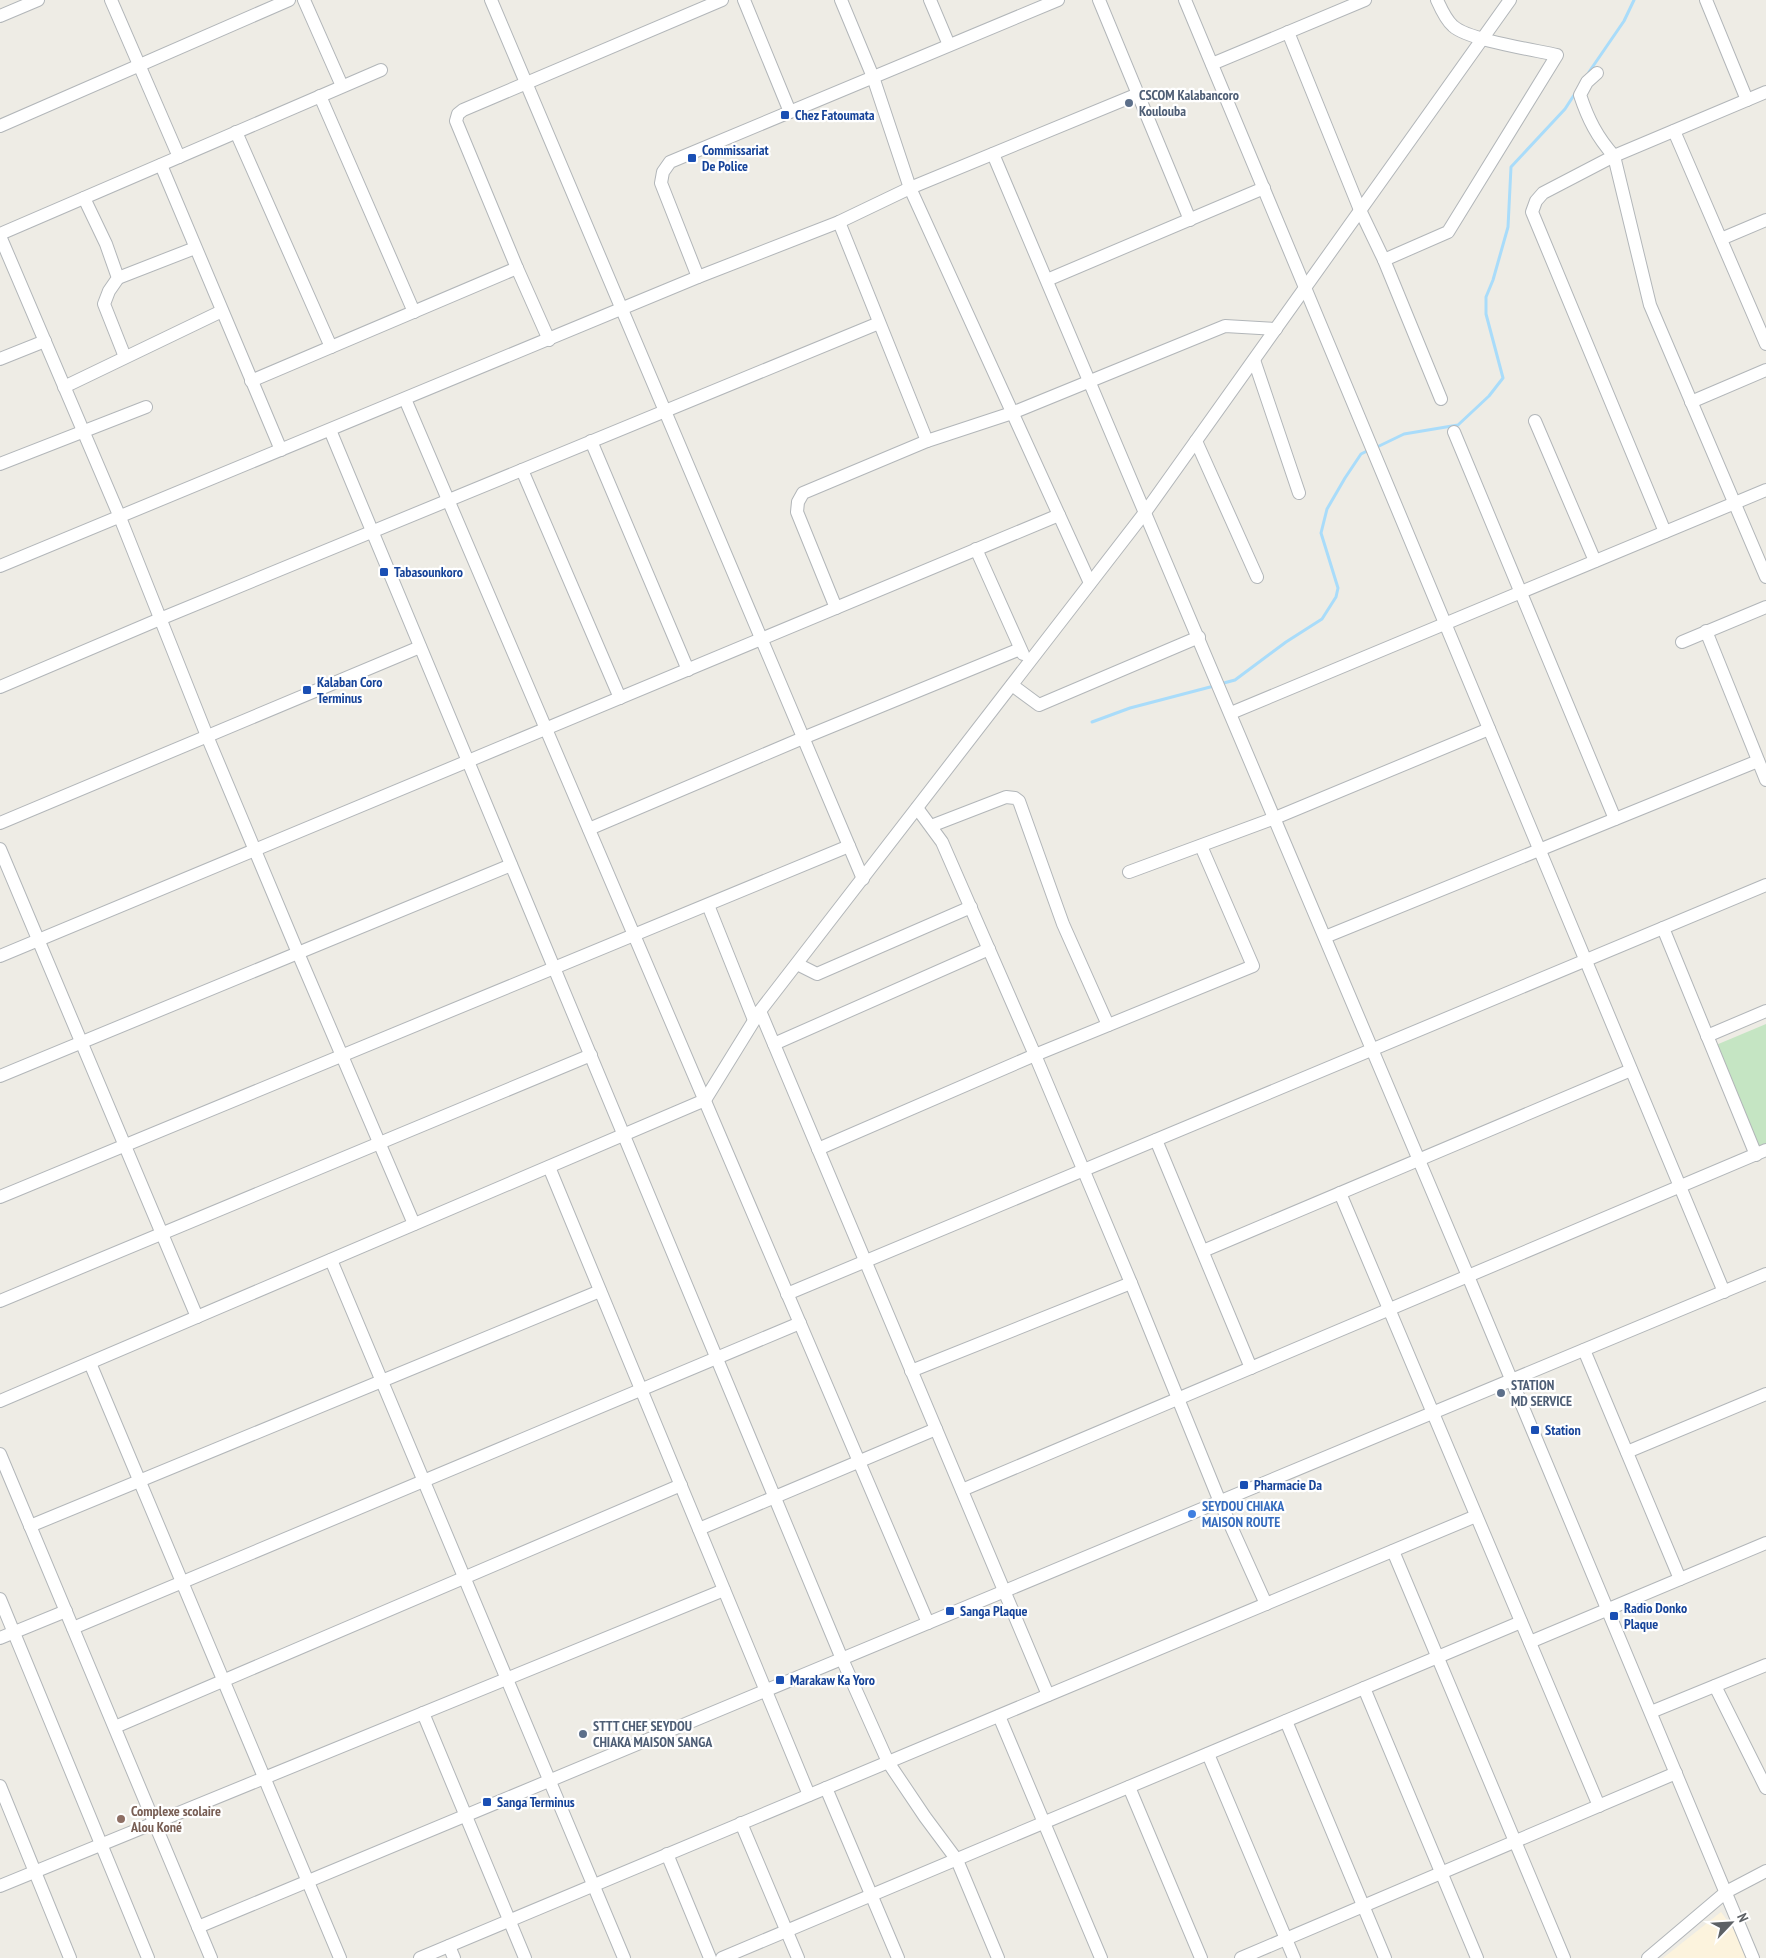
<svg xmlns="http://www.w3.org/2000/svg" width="1766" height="1958" font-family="'PT Sans Narrow',sans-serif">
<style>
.commercial{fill:#fcf3dd}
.green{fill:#c5e5c3}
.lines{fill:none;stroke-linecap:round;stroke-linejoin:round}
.stream{stroke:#a9dcfa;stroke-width:3}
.street-casing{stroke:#b2b6b9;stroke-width:14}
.street{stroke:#fff;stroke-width:12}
.service-dot{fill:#5c6f8a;stroke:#fff;stroke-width:2}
.transit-dot{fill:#1a4fb4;stroke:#fff;stroke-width:2}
.shop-dot{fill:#3f7fe0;stroke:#fff;stroke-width:2}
.education-dot{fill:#8d6e63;stroke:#fff;stroke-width:2}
.labels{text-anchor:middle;stroke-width:4.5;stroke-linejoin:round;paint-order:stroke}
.service-label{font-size:14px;font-weight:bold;fill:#4e5e75;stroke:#fff;text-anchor:start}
.transit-label{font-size:14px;font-weight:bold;fill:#164399;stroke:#fff;text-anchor:start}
.shop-label{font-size:14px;font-weight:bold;fill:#366cbe;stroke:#fff;text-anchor:start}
.education-label{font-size:14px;font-weight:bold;fill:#785e54;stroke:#fff;text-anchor:start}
</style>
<rect width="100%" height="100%" fill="#eeece5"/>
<!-- commercial -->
<polygon class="commercial" points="1721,1912 1749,1950 1752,1958 1663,1958"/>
<!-- green -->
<polygon class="green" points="1766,1024 1766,1145 1759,1147 1716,1045"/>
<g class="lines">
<!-- stream -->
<g class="stream">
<polyline points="1589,72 1624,21 1634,0"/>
<polyline points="1375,448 1404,434 1458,425 1489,396 1503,378 1486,314 1486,297 1493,280 1508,227 1511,167 1565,109 1576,92"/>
<polyline points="1220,684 1235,680 1286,642 1322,619 1336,597 1338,588 1321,533 1327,509 1345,478 1361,454 1369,450"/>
<polyline points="1092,722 1130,708 1214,686"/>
</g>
<defs>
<g id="street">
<polyline points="111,0 179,157"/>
<polyline points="304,0 342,86"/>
<polyline points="491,0 863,879"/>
<polyline points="744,0 790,112"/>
<polyline points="841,0 873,77 910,188 1090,583"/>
<polyline points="930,0 949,45"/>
<polyline points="1099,0 1190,220"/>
<polyline points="1185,0 1724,1292"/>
<polyline points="1706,0 1747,100"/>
<polyline points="0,16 38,0"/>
<polyline points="1288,32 1360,210 1384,260 1441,399"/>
<polyline points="1212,64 1365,0"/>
<path d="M1597 73 1587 82 1580 95C1588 119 1597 137 1614 156L1650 305 1766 577"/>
<polyline points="320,96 414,312"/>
<polyline points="0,126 289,0"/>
<polyline points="1674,131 1766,344"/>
<polyline points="236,132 331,347"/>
<polyline points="993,154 1468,1276 1753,1958"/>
<polyline points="161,165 281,450"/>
<polyline points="84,198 106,244 118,278 109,291 104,304 125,357"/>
<polyline points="839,222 927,441"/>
<polyline points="0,234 381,70"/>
<polyline points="0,236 119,515 207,736 298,953 414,1224"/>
<polyline points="1721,239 1766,220"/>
<path d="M1384 260 1448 232 1557 55C1535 50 1468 40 1453 26 1446 20 1441 9 1437 0"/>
<polyline points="698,277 661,183 663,172 670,162 1058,0"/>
<polyline points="118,278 195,248"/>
<polyline points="1047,280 1264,188"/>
<polyline points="549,340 517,268 456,121 458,114 463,110 722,0"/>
<polyline points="0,359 45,341"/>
<polyline points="1254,360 1299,493"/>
<polyline points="251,381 517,268"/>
<polyline points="64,387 222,311"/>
<polyline points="405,399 928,1623"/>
<polyline points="1691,402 1766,370"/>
<polyline points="1535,421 1595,561"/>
<polyline points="330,430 842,1659 888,1762 925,1817 957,1860 998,1958"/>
<polyline points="1454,432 1615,819"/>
<polyline points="591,441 688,670"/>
<polyline points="1196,441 1257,577"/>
<polyline points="0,464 146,407"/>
<polyline points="522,470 620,698"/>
<polyline points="1665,532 1532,212 1536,201 1543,193 1614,156 1766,92"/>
<polyline points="976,549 1023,654"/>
<polyline points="0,566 698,277 839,222 910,188 1138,94"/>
<polyline points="836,608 797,512 798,502 803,493 927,441 1012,413 1225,326 1276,329"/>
<polyline points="1706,631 1766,780"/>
<polyline points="1682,642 1766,607"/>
<polyline points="1012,685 1039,705 1199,637"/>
<polyline points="0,687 160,619 879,323"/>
<polyline points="1231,713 1766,490"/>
<polyline points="917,808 942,842 1035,1055 1131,1283 1220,1502 1266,1604"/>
<polyline points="0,823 420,647"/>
<polyline points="931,826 1006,797 1015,798 1019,801 1063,924 1108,1025"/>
<polyline points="589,829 803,738 1020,649"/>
<polyline points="0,849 197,1317"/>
<polyline points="1129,872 1275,818 1489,729"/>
<polyline points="708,905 754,1020"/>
<polyline points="1663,928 1756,1155"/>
<polyline points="1325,937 1758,761"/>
<polyline points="0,956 1059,515"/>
<polyline points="797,964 817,974 971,907"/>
<polyline points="760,1011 1048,1695"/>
<polyline points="1707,1036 1766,1011"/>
<polyline points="774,1044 989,949"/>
<polyline points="0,1076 511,865"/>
<polyline points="1156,1140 1251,1368"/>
<polyline points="818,1149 1035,1055 1253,966 1201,846"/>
<polyline points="549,1167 809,1795"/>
<polyline points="1340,1193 1599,1806"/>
<polyline points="0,1197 849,846"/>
<polyline points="1203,1251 1631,1070"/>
<polyline points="331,1260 624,1958"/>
<polyline points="787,1294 1766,885"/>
<polyline points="0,1301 591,1055"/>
<polyline points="1584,1350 1680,1579"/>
<polyline points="90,1363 340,1958"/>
<polyline points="911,1371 1131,1283"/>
<polyline points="0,1401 705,1100 760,1011 1146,511 1510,0"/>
<polyline points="1627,1452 1766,1394"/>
<polyline points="0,1454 211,1958"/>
<polyline points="962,1490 1766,1150"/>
<polyline points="30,1526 600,1291"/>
<polyline points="699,1529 936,1429"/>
<polyline points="1393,1551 1564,1958"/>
<polyline points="0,1599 148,1958"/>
<polyline points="73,1628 800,1323"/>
<polyline points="0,1638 66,1611"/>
<polyline points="1530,1642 1766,1543"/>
<polyline points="1715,1686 1766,1788"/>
<polyline points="1364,1688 1477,1958"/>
<polyline points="1651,1712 1766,1665"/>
<polyline points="423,1713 525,1958"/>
<polyline points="999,1716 1101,1958"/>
<polyline points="1286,1721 1385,1958"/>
<polyline points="115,1727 681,1485"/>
<polyline points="1208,1754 1294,1958"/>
<polyline points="0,1786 70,1958"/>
<polyline points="1129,1787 1201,1958"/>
<polyline points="826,1788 898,1958"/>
<polyline points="741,1823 798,1958"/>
<polyline points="667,1854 710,1958"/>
<polyline points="0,1886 724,1590"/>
<polyline points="198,1927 1766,1274"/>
<polyline points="449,1946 454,1958"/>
<polyline points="420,1958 1476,1516"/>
<polyline points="722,1958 1521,1622"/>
<polyline points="1241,1958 1676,1773"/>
<polyline points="1648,1958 1726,1892 1766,1871"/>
</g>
</defs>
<!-- street casing -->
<use href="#street" class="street-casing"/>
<!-- street -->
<use href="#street" class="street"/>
</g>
<!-- markers -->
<g class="service-dot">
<circle cx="1129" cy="103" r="5"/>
<circle cx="1501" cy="1393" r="5"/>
<circle cx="583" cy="1734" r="5"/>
</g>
<g class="transit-dot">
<rect x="780" y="110" width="10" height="10" rx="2.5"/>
<rect x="687" y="153" width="10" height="10" rx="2.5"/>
<rect x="379" y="567" width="10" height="10" rx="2.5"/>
<rect x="302" y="685" width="10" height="10" rx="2.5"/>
<rect x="1530" y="1425" width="10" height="10" rx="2.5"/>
<rect x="1239" y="1480" width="10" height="10" rx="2.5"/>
<rect x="945" y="1606" width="10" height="10" rx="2.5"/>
<rect x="1609" y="1611" width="10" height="10" rx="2.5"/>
<rect x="775" y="1675" width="10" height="10" rx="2.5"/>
<rect x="482" y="1797" width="10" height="10" rx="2.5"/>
</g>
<circle class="shop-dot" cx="1192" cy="1514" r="5"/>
<circle class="education-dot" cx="121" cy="1819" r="5"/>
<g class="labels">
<!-- service labels -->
<g class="service-label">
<text x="1139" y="100">CSCOM Kalabancoro<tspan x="1139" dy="16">Koulouba</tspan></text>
<text x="1511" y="1390">STATION<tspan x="1511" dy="16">MD SERVICE</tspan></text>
<text x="593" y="1731">STTT CHEF SEYDOU<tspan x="593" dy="16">CHIAKA MAISON SANGA</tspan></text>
</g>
<!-- transit labels -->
<g class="transit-label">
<text x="795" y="120">Chez Fatoumata</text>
<text x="702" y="155">Commissariat<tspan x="702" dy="16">De Police</tspan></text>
<text x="394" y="577">Tabasounkoro</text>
<text x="317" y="687">Kalaban Coro<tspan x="317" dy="16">Terminus</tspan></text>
<text x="1545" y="1435">Station</text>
<text x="1254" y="1490">Pharmacie Da</text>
<text x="1624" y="1613">Radio Donko<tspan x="1624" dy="16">Plaque</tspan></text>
<text x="960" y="1616">Sanga Plaque</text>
<text x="790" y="1685">Marakaw Ka Yoro</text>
<text x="497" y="1807">Sanga Terminus</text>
</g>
<!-- shop labels -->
<g class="shop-label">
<text x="1202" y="1511">SEYDOU CHIAKA<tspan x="1202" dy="16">MAISON ROUTE</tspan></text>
</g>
<!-- education labels -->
<g class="education-label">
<text x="131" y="1816">Complexe scolaire<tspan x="131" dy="16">Alou Koné</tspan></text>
</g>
</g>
<!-- north arrow -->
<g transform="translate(1731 1923) rotate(65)" stroke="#ffffff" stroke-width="4" paint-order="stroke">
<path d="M0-4L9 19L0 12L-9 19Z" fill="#5d6165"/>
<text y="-8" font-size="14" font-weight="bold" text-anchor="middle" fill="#5d6165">N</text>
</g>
</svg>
